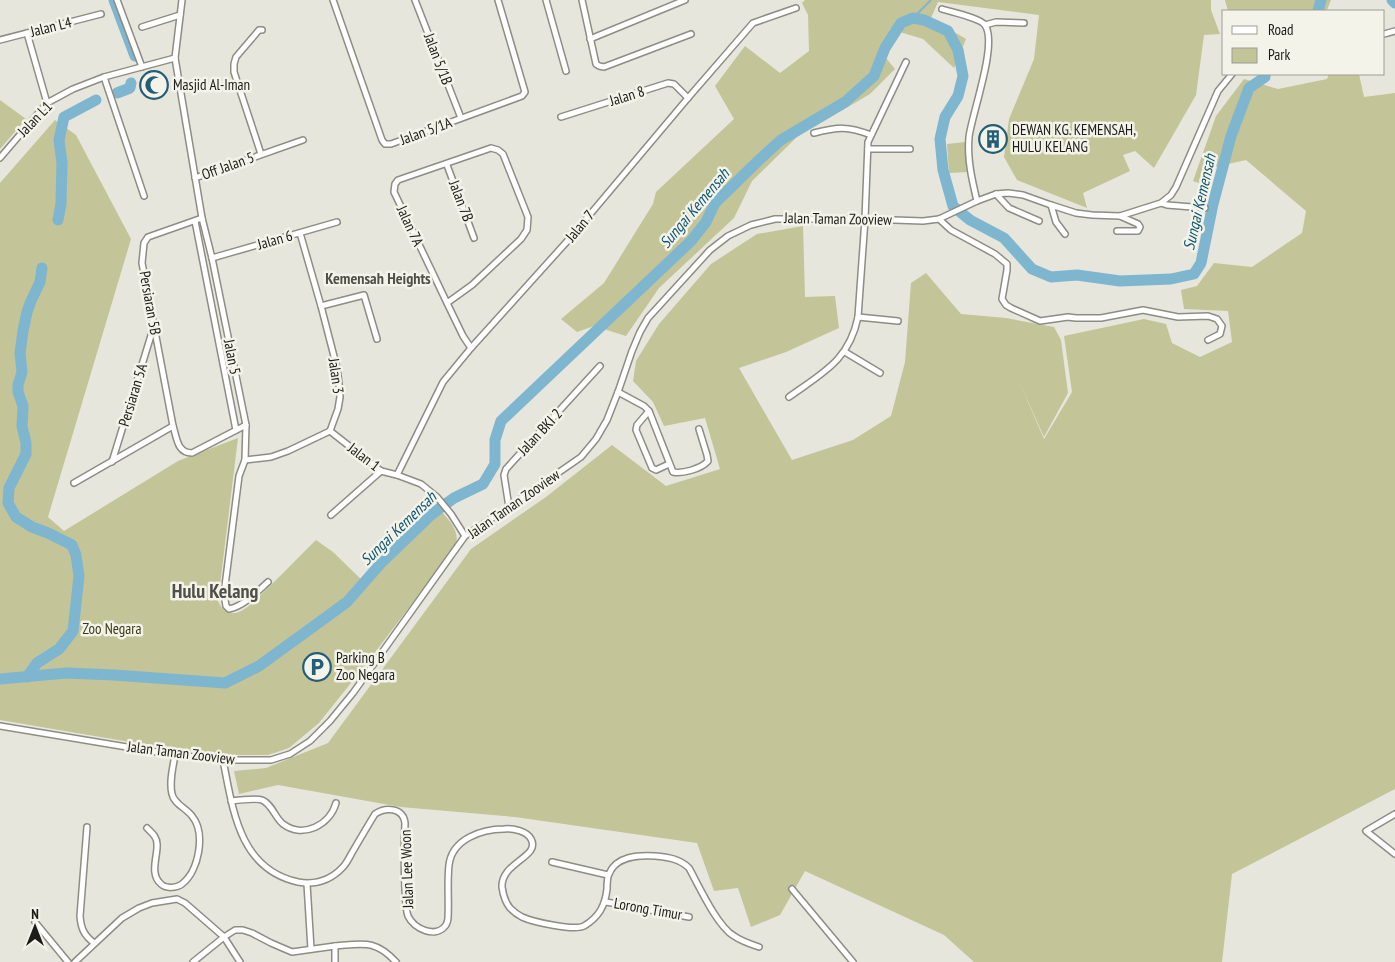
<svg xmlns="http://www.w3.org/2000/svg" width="1395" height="962" font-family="'PT Sans Narrow',sans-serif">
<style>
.green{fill:#c3c498}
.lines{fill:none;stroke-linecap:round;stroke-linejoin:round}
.stream{stroke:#7eb5cf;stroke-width:2}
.river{stroke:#7eb5cf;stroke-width:11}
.minor-casing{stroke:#8d8d84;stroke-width:8}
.minor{stroke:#fff;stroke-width:5}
.labels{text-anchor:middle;stroke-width:5;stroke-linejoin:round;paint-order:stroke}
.street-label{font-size:15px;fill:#1c1c19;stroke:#f3f3e9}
.poi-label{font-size:15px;fill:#1c1c19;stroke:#f3f3e9;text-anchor:start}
.park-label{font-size:15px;fill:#3b3b12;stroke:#f3f3e9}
.water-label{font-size:16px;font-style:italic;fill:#0e5671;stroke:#f3f3e9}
.neighbourhood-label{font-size:16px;font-weight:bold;fill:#505048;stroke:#f3f3e9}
.district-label{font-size:20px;font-weight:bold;fill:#505048;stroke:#f3f3e9}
</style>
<rect width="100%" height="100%" fill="#e6e6dc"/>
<!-- green -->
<g class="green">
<polygon points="805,0 1211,0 1211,10 1220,34 1204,35 1196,95 1154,168 1135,151 1123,155 1130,171 1083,193 1087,208 1017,180 1004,157 1009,119 1034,59 1039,15 938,2 931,18 966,39 954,68 923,39 890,29 886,58 895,69 870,94 797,137 752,181 734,218 659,288 626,336 594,326 577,332 561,319 604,283 653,204 656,192 734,119 715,86 745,46 780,73 809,51 808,15 802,3"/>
<polygon points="1225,0 1331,0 1327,10 1325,11 1228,11"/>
<polygon points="1329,74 1359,74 1364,97 1395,93 1395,789 1232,874 1222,962 974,962 944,935 805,871 780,915 751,927 738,888 714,891 697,843 515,817 401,807 278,785 239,794 234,771 266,768 328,743 471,549 546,497 612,445 666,486 720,469 705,418 664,426 653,402 633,381 636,361 659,324 711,264 757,234 803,226 805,297 835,296 839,328 786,352 739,368 792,460 853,440 891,416 905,362 911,283 926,273 961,314 1006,318 1054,327 1061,340 1068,393 1044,437 1019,381 1044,439 1072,392 1064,336 1144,319 1166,324 1172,343 1200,357 1232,342 1228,311 1184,309 1181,290 1197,286 1214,263 1252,267 1302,233 1306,211 1246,160 1210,168 1199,183 1193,181 1216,116 1244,79 1278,89 1327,79"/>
<polygon points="0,100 26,119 0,149"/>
<path d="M55 120 76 135 131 239 48 517 64 531 178 461 238 438 218 601C222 610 229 616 239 612 252 606 262 593 272 584 287 569 301 555 316 540L333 552 367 585 411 532 437 507C447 518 460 529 456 545L370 659 319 723 289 748 268 755H220L183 751 0 720V183Z"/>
<polygon points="965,142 967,172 949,173 947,144"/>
</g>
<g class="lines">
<!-- stream -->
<polyline class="stream" points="913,18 931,0"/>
<!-- river -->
<g class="river">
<polyline points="114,0 135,56"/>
<polyline points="1392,0 1395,3"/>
<polyline points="1318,11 1321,0"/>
<polyline points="117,93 130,88 131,83"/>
<polyline points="58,220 61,204 62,163 59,140 64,117 96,100"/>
<polyline points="27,677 37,663 59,649 73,631 79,576 76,555 72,545 48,533 32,527 16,517 8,503 9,488 26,454 26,443 22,426 23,406 18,392 18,385 22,372 20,353 23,331 27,312 31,301 40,282 42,268"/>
<polyline points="0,679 66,673 114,675 225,683 259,666 347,602 382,562 432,514 454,498 483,484 495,464 495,440 501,421 691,241 706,222 715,203 759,160 781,140 845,102 874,76 885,48 894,34 901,23 913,18 924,20 948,31 958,50 963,76 958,96 945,117 940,139 943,170 953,206 970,220 1004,238 1032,269 1051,277 1077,275 1120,281 1171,279 1194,274 1201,263 1213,204 1231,136 1249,88 1265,77 1265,74"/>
</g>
<defs>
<g id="minor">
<polyline points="117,0 142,67"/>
<path d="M182 0 175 58 202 218 212 258 246 425 245 460 239 476 224 594 226 606 229 609C244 606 257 592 268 582"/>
<polyline points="333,0 382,140 385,144 391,144 522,96 525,92 498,0"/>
<polyline points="415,0 461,118"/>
<polyline points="546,0 566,71"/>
<polyline points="582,0 596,64 599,66 604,67 691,34"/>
<path d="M942 9C951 12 980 18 985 25 998 44 972 113 969 137 967 159 972 180 977 201"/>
<polyline points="985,25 996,22 1024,23"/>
<polyline points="142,27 180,15"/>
<polyline points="27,33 47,103"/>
<polyline points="1384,34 1395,31"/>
<polyline points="590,39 685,0"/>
<polyline points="0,40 101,14"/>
<polyline points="104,77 144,196"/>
<polyline points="561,117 668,83 674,84 688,98"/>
<path d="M814 133C838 127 848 126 871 135"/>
<polyline points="868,149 910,149"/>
<polyline points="261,154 234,72 234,64 236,57 259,30 262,30"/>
<polyline points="0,158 47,103 73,89 104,77 175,58"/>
<polyline points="447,165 474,238"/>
<polyline points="195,178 303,140"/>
<polyline points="996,194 1009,208 1039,221"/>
<polyline points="1161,203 1171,195 1176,187 1218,91 1232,74"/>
<polyline points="1051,205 1056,222 1065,234"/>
<path d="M202 218 148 237 144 243 142 263 173 426C177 438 177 453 192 453L246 425"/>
<polyline points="939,219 951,230 995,254 1007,264 1007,270 1002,299 1006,305 1011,308 1040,321 1068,317 1076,318 1101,318 1143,310 1178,317 1208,316 1217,319 1222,326 1220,334 1208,340"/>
<polyline points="195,221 236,430"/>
<polyline points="1117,231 1138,231 1140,227 1138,224 1120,216"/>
<polyline points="212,258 337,222"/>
<polyline points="447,303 472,285 521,239 527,230 528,217 503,154 498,150 491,148 398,180 395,184 394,192 447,303 463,336 471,348"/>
<polyline points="321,306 364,295 377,339"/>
<polyline points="858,317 898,321"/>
<polyline points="845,352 880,373"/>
<path d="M618 392 644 406 649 411 673 472C682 474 701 469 708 461L707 455 699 429"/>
<path d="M789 397C822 373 849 361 858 317L865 219 868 142 906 62"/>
<polyline points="649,411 637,425 636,430 652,468 656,470 669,464"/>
<polyline points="330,431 381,471 397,475 421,484 437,497 451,514 465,536"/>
<polyline points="245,460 271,457 288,451 330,431 338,409 340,397 339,384 337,368 321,306 300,233"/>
<polyline points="112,462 153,329"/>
<polyline points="397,475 443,382 471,348 571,237 688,98 753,23 796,8"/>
<polyline points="74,483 173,426"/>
<polyline points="509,507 504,475 506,469 600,366"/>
<polyline points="331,515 381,471"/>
<polyline points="0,726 175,755 223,760 271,760 290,754 310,741 330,721 353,693 465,536 509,507 581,457 596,439 607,420 618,392 632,351 640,332 648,318 710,250 728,236 751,225 775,219 865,219 923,221 939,219 977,201 996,194 1008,193 1023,195 1051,205 1076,213 1092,215 1120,216 1161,203 1167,205 1205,208"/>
<path d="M223 760C233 810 239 869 298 882 315 885 331 880 343 867 347 863 350 856 353 851 360 839 367 827 375 814 385 807 403 807 405 823 404 845 404 867 405 889 406 898 405 907 408 916 414 929 436 939 446 925 447 923 448 920 448 918 449 901 447 882 449 865 452 839 482 829 504 829 513 828 527 831 531 839 541 857 501 862 502 887 503 894 505 902 510 908 513 911 518 915 522 917 533 922 574 931 584 926 599 917 605 906 607 889 607 885 607 878 609 874 616 856 638 855 655 856 668 857 680 859 689 868 699 886 717 926 734 936 741 941 750 944 759 947"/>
<path d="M231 801C239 800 256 798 262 800 272 804 275 818 283 824 303 839 330 825 336 803"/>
<polyline points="1395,814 1366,831 1395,854"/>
<path d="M87 827 80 916C81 929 84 935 94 943"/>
<path d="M147 828C152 833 157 837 157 844 158 856 149 874 161 884 166 889 177 888 182 884 199 871 206 833 192 816 186 808 174 804 172 794 169 782 173 767 175 755"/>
<polyline points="552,862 608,875"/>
<polyline points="307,884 311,949"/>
<polyline points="792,889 853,962"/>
<polyline points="606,902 689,917"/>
<polyline points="35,922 68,962"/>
<path d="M335 946C363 944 375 939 396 962"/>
<polyline points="75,962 122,918 139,908 152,903 177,899 185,903 224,937 240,962"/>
<polyline points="193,962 224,937 235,930 243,930 252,933 271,943 292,952 335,946 335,962"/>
</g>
</defs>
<!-- minor casing -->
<use href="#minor" class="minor-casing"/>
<!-- minor -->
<use href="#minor" class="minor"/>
</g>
<!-- icons -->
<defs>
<symbol id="mosque-ring" viewBox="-11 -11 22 22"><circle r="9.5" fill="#f3f3e9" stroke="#235d76" stroke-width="1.5"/><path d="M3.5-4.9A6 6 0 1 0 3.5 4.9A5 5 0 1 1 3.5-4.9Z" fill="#235d76"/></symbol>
<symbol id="building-ring" viewBox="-11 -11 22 22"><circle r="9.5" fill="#f3f3e9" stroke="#235d76" stroke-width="1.5"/><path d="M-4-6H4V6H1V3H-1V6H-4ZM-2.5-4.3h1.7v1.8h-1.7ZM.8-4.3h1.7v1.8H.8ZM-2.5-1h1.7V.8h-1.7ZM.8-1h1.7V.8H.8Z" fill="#235d76"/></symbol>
<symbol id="parking-ring" viewBox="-11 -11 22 22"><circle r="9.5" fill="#f3f3e9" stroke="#235d76" stroke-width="1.5"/><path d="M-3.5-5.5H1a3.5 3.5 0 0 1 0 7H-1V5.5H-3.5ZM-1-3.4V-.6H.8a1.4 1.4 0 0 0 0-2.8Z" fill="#235d76"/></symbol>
</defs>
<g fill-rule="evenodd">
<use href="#mosque-ring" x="138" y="69" width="32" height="32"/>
<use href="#building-ring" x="977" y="123" width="32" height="32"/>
<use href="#parking-ring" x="301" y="651" width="32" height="32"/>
</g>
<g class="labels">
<!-- street labels -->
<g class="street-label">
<text transform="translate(51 27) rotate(-14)" y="5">Jalan L4</text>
<text transform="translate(438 59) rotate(69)" y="5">Jalan 5/1B</text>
<text transform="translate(627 96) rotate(-17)" y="5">Jalan 8</text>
<text transform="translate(35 119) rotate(-46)" y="5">Jalan L1</text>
<text transform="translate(426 131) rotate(-20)" y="5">Jalan 5/1A</text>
<text transform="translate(228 166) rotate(-20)" y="5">Off Jalan 5</text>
<text transform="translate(461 201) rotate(69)" y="5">Jalan 7B</text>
<text transform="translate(838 219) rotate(1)" y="5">Jalan Taman Zooview</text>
<text transform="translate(410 226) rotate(65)" y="5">Jalan 7A</text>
<text transform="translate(580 226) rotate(-50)" y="5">Jalan 7</text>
<text transform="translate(275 240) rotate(-16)" y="5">Jalan 6</text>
<text transform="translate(150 303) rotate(80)" y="5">Persiaran 5B</text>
<text transform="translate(232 357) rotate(79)" y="5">Jalan 5</text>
<text transform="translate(336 376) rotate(82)" y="5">Jalan 3</text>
<text transform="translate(133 395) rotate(-73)" y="5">Persiaran 5A</text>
<text transform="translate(540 432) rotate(-47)" y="5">Jalan BKI 2</text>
<text transform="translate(364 457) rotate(37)" y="5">Jalan 1</text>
<text transform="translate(514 504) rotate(-35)" y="5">Jalan Taman Zooview</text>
<text transform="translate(181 753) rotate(7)" y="5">Jalan Taman Zooview</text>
<text transform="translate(407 869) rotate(-92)" y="5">Jalan Lee Woon</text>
<text transform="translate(648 909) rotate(10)" y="5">Lorong Timur</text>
</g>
<!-- poi labels -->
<g class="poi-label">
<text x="173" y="90">Masjid Al-Iman</text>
<text x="1012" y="135">DEWAN KG. KEMENSAH,<tspan x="1012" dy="17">HULU KELANG</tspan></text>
<text x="336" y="663">Parking B<tspan x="336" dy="17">Zoo Negara</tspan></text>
</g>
<!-- park labels -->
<g class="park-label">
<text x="112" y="634">Zoo Negara</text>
</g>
<!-- water labels -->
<g class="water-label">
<text transform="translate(1199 202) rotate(-77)" y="6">Sungai Kemensah</text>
<text transform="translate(694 208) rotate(-50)" y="6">Sungai Kemensah</text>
<text transform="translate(398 528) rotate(-44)" y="6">Sungai Kemensah</text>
</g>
<!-- neighbourhood labels -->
<g class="neighbourhood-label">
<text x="378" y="284">Kemensah Heights</text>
</g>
<!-- district labels -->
<g class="district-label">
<text x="215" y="598">Hulu Kelang</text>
</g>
</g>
<!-- legend -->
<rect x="1222" y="10" width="162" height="65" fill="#f3f3e9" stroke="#9d9d96"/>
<rect x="1232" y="26" width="25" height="8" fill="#ffffff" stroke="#9d9d96"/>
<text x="1268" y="35" font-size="15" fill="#1c1c19">Road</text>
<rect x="1232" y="48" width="25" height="15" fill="#c3c498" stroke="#9d9d96"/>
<text x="1268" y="60" font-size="15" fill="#1c1c19">Park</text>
<!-- north arrow -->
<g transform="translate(35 927)" stroke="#f3f3e9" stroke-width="4" paint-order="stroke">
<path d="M0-4L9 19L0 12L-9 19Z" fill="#1c1c19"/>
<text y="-8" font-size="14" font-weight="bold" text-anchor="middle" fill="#1c1c19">N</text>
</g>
</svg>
